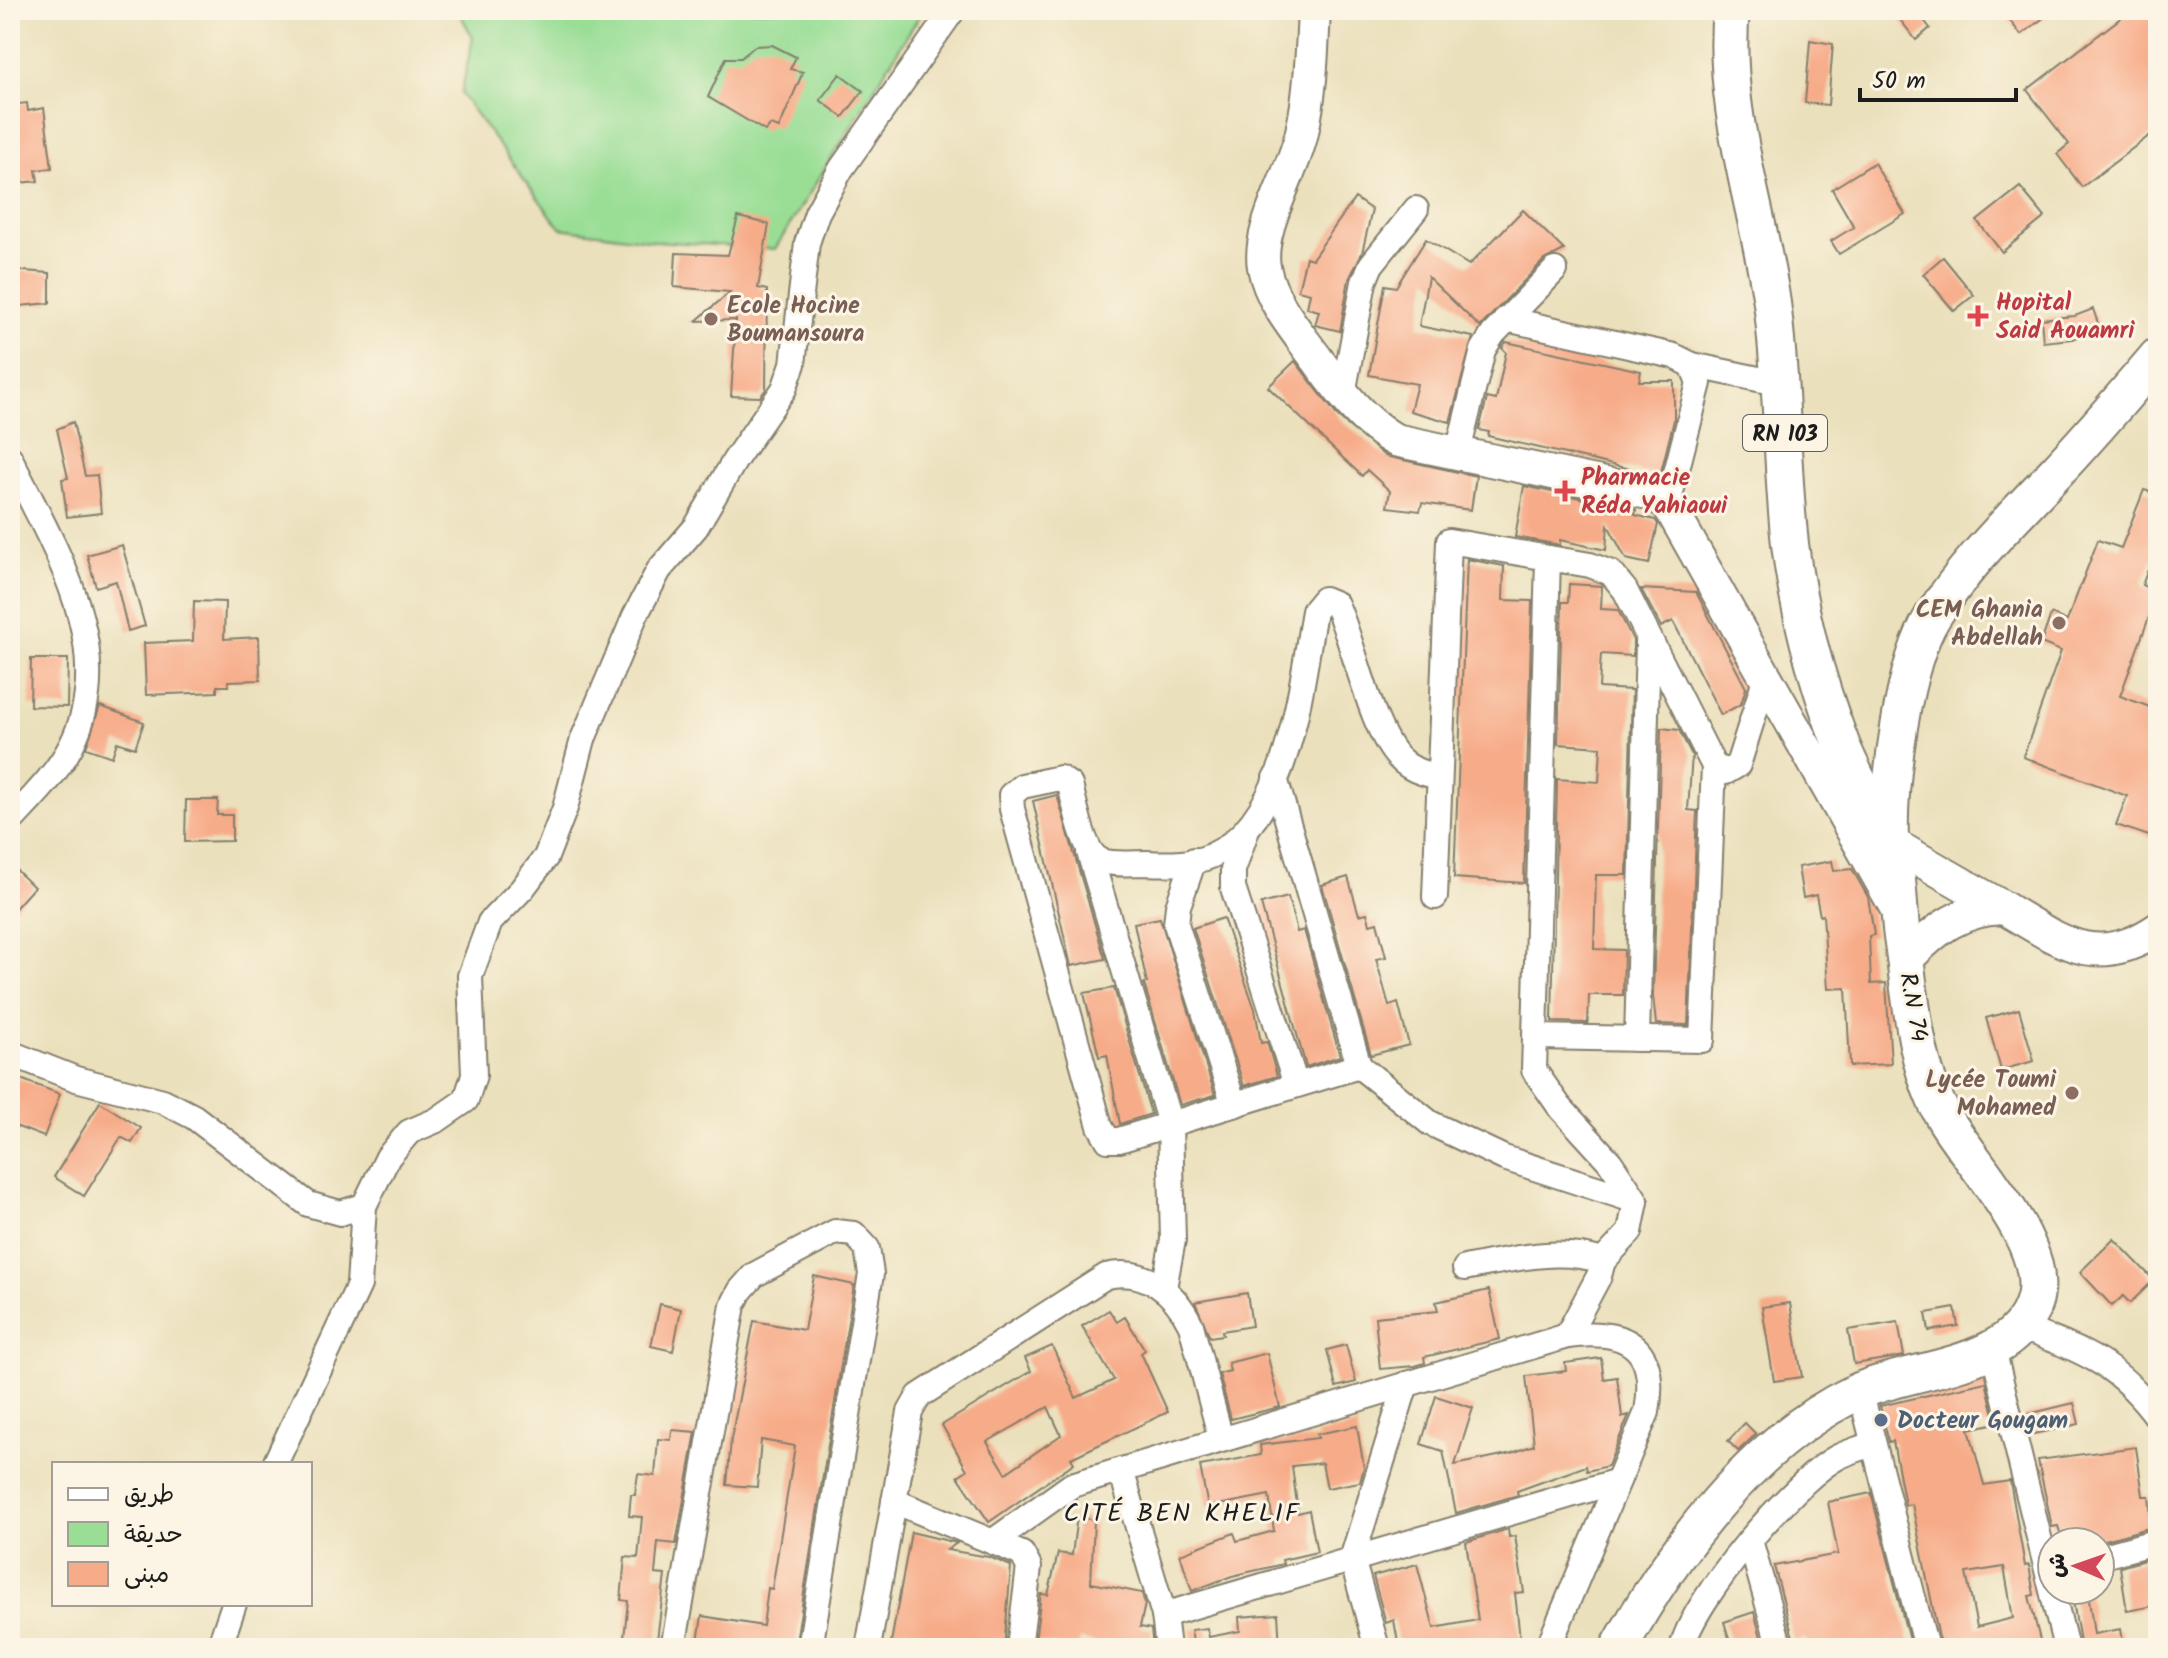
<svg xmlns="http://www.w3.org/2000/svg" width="2168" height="1658" font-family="Kalam,'Playpen Sans Arabic',sans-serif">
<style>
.green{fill:#9ade96;stroke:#5b7d59;stroke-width:2}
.building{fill:#f7ac89;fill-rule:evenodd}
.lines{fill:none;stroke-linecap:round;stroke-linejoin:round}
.street-casing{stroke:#847e6c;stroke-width:28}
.secondary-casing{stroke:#847e6c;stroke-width:36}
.primary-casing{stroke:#847e6c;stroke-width:40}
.street{stroke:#fff;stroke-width:24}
.secondary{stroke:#fff;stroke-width:32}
.primary{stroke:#fff;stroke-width:36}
.health-dot{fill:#e0444e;stroke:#fcf5e5;stroke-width:3}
.education-dot{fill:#8d6e63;stroke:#fcf5e5;stroke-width:3}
.service-dot{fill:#5c6f8a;stroke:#fcf5e5;stroke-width:3}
.labels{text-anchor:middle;stroke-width:6;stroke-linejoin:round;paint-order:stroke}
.shield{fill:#fcf5e5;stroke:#5f5d58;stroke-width:2}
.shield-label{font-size:22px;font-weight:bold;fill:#1c1c1c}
.health-label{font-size:24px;font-weight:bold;fill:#be3a42;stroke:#fcf5e5;text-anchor:start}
.education-label{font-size:24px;font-weight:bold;fill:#785e54;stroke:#fcf5e5;text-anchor:end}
.street-label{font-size:24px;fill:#1c1c1c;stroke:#fcf5e5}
.service-label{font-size:24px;font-weight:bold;fill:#4e5e75;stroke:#fcf5e5;text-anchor:start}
.neighbourhood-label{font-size:26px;letter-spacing:2px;fill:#1c1c1c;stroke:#fcf5e5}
</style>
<rect width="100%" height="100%" fill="#fcf5e5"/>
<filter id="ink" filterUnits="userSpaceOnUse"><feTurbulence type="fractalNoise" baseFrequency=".0125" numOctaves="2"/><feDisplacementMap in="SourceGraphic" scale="16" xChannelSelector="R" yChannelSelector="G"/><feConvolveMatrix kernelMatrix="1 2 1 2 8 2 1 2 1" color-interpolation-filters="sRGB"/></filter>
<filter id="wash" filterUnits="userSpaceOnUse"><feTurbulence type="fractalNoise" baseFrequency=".006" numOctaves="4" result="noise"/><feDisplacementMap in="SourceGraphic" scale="32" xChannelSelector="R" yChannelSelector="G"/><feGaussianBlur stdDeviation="1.8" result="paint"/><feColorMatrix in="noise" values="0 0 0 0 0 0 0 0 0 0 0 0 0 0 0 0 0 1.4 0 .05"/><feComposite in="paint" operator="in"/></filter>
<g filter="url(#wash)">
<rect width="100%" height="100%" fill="#ebe0bc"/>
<!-- green -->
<polygon class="green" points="458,10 923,10 775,249 656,241 560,228 461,94 473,38"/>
<g id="blocks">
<!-- building -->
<g class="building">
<polygon points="1906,10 1916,10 1930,28 1916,40 1898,17"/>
<polygon points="2002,10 2054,10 2021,35"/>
<polygon points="2131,10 2158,10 2158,129 2082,187 2057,154 2069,144 2027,90"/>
<polygon points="1810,40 1833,44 1828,105 1805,103"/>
<polygon points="772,45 796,57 790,69 803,72 779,128 770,125 765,131 708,97 726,58 741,58 755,46"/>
<polygon points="840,74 863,91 843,117 820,100"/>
<polygon points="27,103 28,111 44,108 52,168 36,170 38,181 10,184 10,105"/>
<polygon points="1874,163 1905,214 1839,254 1831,241 1854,227 1832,189"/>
<polygon points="2020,187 2045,217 2002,252 1977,221"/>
<polygon points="1355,198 1372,210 1362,253 1349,279 1340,331 1315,325 1319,311 1307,308 1310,293 1298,290 1306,257 1312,259"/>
<polygon points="1523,210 1564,250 1544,260 1480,327 1428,277 1419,326 1473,337 1450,422 1410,411 1417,384 1369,375 1385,285 1396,287 1426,239 1469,265"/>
<polygon points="738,217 769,224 758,288 767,290 766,389 760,397 731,396 736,320 696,321 730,292 674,287 676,253 728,255"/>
<polygon points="1943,257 1974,295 1954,311 1923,274"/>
<polygon points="10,270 50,273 50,303 10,307"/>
<polygon points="2093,309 2100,329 2072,339 2043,342 2041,319 2075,316"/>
<polygon points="1506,342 1641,371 1639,381 1674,381 1674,420 1660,476 1488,436 1489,432 1479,430 1487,398 1496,400 1506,352 1502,348"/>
<polygon points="1295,361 1339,418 1385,456 1476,476 1471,510 1422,503 1420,511 1387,507 1390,491 1367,470 1362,476 1268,387"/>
<polygon points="73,422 85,476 97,475 101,513 67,517 62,479 68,478 57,429"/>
<polygon points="1524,486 1636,510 1635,515 1655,520 1658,524 1649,564 1626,559 1608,525 1606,550 1560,540 1560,545 1515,537"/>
<polygon points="2144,490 2158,494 2158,559 2153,557 2142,585 2158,593 2120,696 2158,710 2158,839 2116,825 2127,796 2023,757 2061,651 2041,643 2051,614 2067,621 2098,540 2121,548"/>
<polygon points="122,545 145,626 128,631 116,581 96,587 87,555"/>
<polygon points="1467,559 1504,566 1503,600 1532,601 1524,883 1454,878"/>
<polygon points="1569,584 1602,586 1601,609 1618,610 1633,640 1633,656 1601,654 1599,688 1632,690 1627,875 1596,875 1594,949 1624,950 1623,995 1589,995 1588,1023 1552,1022 1557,779 1599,782 1601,747 1558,744 1562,602 1568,602"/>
<polygon points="1641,589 1696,592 1746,688 1741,704 1721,715 1673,621 1661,627"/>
<polygon points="194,601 225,602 224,639 259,637 260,680 228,681 228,686 217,686 217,692 146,695 144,643 193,641"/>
<polygon points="31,659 68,659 67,707 30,706"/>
<polygon points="100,706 144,722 135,748 117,742 112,757 86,748"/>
<polygon points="1661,728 1679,730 1692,755 1688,810 1697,811 1688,1025 1656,1024 1653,996"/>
<polygon points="1057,795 1105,959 1071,966 1033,801"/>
<polygon points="186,800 218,800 217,815 232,815 232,841 185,842"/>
<polygon points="1832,861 1834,871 1852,869 1868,897 1874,935 1869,936 1871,984 1886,983 1891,1064 1850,1066 1846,988 1828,989 1823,915 1820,916 1816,895 1803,898 1798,867"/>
<polygon points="10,864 34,887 10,914"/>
<polygon points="1348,877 1359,915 1367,913 1370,924 1377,922 1386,957 1376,959 1389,1006 1398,1003 1409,1045 1371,1055 1322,885"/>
<polygon points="1288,897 1297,932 1304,930 1340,1056 1306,1067 1261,904"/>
<polygon points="1160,918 1215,1095 1180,1105 1144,984 1147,983 1134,923"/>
<polygon points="1223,918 1255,1009 1261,1043 1267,1042 1277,1076 1244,1086 1193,928"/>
<polygon points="1114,988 1151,1114 1120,1124 1107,1055 1099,1057 1084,993"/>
<polygon points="2019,1009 2034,1061 2001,1070 1986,1018"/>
<polygon points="18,1078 60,1094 44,1137 10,1124 10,1101"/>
<polygon points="100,1102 141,1128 132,1143 121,1137 84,1196 54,1177"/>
<polygon points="2114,1239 2154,1280 2130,1303 2123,1296 2112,1306 2080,1272"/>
<polygon points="814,1276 854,1285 795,1648 697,1648 702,1616 763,1626 768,1588 772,1589 795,1446 761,1440 757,1487 727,1485 731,1439 754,1321 804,1330"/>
<polygon points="1489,1290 1500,1339 1424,1357 1425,1363 1415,1366 1380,1369 1375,1317 1438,1311 1436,1302"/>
<polygon points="1247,1293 1252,1326 1222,1331 1223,1335 1210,1337 1195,1302"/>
<polygon points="1790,1303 1802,1377 1774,1381 1762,1307"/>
<polygon points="660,1304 681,1309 673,1351 651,1346"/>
<polygon points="1955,1308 1958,1326 1929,1331 1926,1313"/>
<path d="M1109 1310 1117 1322 1125 1317 1145 1350 1141 1353 1168 1412 1071 1458 1074 1463 989 1522 958 1476 967 1470 942 1425 1031 1371 1025 1358 1052 1346 1076 1398 1114 1380 1082 1326ZM1048 1407 1061 1435 1006 1473 987 1442Z"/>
<polygon points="1898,1322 1904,1356 1854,1364 1848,1330"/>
<polygon points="1346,1345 1356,1382 1336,1387 1327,1350"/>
<polygon points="1267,1353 1280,1407 1231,1419 1219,1374 1230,1371 1228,1363"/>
<polygon points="1601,1358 1604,1379 1617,1377 1622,1417 1629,1415 1608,1466 1587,1471 1586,1466 1517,1491 1518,1495 1456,1513 1443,1451 1421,1444 1436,1396 1473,1408 1455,1465 1512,1453 1534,1445 1526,1376 1566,1371 1565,1363"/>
<path d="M1986 1382 1996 1423 1969 1429 1984 1485 2010 1481 2025 1566 2029 1565 2034 1595 2029 1596 2042 1648H1941L1912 1504 1905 1505 1893 1441 1889 1442 1880 1406ZM2004 1567 2013 1618 1977 1627 1966 1573Z"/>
<polygon points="2074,1403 2079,1424 2029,1435 2024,1415"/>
<polygon points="1745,1423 1756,1434 1738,1451 1728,1441"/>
<polygon points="1357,1426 1364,1468 1360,1482 1327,1488 1322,1463 1292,1466 1298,1513 1309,1510 1317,1552 1282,1560 1283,1564 1232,1576 1192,1591 1180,1554 1234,1533 1237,1541 1274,1531 1269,1495 1208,1507 1200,1466 1261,1455 1260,1445 1318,1438 1317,1434"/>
<polygon points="672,1430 696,1432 676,1544 658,1542 655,1574 665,1575 656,1648 623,1647 628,1601 621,1600 625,1557 638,1558 642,1517 629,1516 631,1495 635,1495 638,1474 655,1476 658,1439 671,1440"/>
<polygon points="2136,1447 2143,1496 2149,1496 2152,1527 2098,1542 2063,1542 2058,1526 2052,1527 2038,1460"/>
<polygon points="1871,1493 1911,1648 1807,1648 1806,1639 1794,1641 1774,1566 1838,1554 1828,1502"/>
<polygon points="1077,1516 1094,1520 1091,1583 1142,1593 1145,1604 1140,1627 1151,1629 1153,1648 1122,1648 1080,1639 1078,1648 1035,1642 1041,1594 1048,1595 1058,1553 1072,1555"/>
<polygon points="1508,1529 1509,1537 1515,1536 1524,1592 1515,1593 1521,1648 1399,1648 1394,1620 1386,1623 1373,1576 1417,1564 1434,1628 1478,1620 1466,1542"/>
<polygon points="911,1532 957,1543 947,1550 989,1557 1011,1566 1004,1648 890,1648"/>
<polygon points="2155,1557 2158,1605 2127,1611 2120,1567"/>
<polygon points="2088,1593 2094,1634 2121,1629 2124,1648 2081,1648 2072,1595"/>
<polygon points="1754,1612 1764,1648 1732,1648 1724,1622"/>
<polygon points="1278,1614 1280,1648 1194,1648 1191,1630 1207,1628 1209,1637 1240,1631 1239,1617"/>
</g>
</g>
</g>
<g filter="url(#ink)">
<use href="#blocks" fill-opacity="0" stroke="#847e6c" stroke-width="2"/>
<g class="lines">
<defs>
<g id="street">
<polyline points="1506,319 1674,356 1692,365 1699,383 1668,504"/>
<polyline points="1692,365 1782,384"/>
<polyline points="1343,394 1364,282 1371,265 1416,209"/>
<polyline points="1458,452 1483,350 1493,334 1555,270"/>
<path d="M10 458C51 543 121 649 71 746 56 775 32 798 10 822"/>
<polyline points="1548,558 1535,1037 1702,1040 1714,766"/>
<path d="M1275 778 1359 1066 1119 1140H1108L1100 1126 1012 809 1011 795 1022 786 1060 778 1070 785C1075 803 1083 855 1102 861 1113 865 1132 863 1145 863 1167 864 1190 865 1211 856 1290 820 1301 685 1314 611L1324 599 1336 604C1354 643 1371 730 1399 758 1410 770 1423 773 1438 777"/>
<polyline points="1246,832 1233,870 1233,888 1296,1085"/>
<polyline points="1089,852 1170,1124 1173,1240 1164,1288"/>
<polyline points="1194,860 1178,906 1176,924 1234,1105"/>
<polyline points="1435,897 1449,541 1590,565 1611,573 1625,590 1714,766 1726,772 1738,765 1766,676"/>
<polyline points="1535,1037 1534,1070 1559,1106 1610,1162 1636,1201 1630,1232 1603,1261"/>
<polyline points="1637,1039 1648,642"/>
<polyline points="10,1053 76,1079 163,1101 194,1117 308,1204 340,1213 364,1206 388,1157 409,1132 437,1120 466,1100 474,1075 470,976 490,922 522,889 546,857 565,808 583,739 635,616 659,570 696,527 735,460 784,389 793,364 807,243 817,213 841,169 953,10"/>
<polyline points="1359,1066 1430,1123 1504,1158 1636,1201"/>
<path d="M1465 1268C1512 1259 1557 1247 1603 1261L1599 1276 1567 1336"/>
<path d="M2022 1328C2083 1351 2118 1363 2158 1418"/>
<polyline points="1993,1349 2066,1648"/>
<polyline points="1860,1390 1926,1648"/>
<polyline points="275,1464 359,1285 364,1206"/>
<polyline points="1121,1470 1164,1615 1168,1648"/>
<polyline points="894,1501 1022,1554 1029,1567 1019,1648"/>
<path d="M995 1540 1072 1485 1567 1336C1630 1328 1658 1348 1647 1412L1548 1648"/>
<polyline points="1750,1540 1780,1648"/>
<polyline points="2100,1557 2158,1541"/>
<polyline points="1164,1615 1618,1481"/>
<polyline points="219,1648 234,1604"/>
<polyline points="673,1648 733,1305 740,1291 754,1275 835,1232 854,1234 867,1248 871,1274 810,1648"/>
<path d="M868 1648 910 1412 919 1396 1106 1276C1145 1267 1175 1292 1191 1325L1221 1439"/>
<polyline points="1377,1648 1352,1559 1406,1384"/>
<path d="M1682 1648C1693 1599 1792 1483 1836 1458 1847 1452 1860 1449 1871 1444"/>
</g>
<g id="secondary">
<path d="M1314 10C1312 51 1311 92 1302 132 1294 172 1257 227 1264 267 1270 302 1299 334 1319 362 1341 392 1362 421 1395 440L1653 494 1668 504 1899 913"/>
<path d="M1889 842 2004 908C1960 909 1936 929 1906 960"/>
<path d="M2004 908C2060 941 2096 971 2158 929"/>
</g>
<g id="primary">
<path d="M1731 10C1721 109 1758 206 1772 303 1783 383 1781 464 1790 544 1798 611 1817 681 1841 744 1854 777 1873 809 1889 842"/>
<path d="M1619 1648C1673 1550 1752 1442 1855 1393 1909 1367 2018 1369 2035 1298 2048 1243 1973 1165 1945 1119 1914 1067 1911 996 1902 937 1899 915 1899 893 1896 872 1894 861 1890 850 1890 840 1888 782 1903 664 1933 616 1966 563 2013 518 2055 473 2091 435 2124 396 2158 356"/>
</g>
</defs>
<!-- street casing -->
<use href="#street" class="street-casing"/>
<!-- secondary casing -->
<use href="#secondary" class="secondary-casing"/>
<!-- primary casing -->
<use href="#primary" class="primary-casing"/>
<!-- street -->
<use href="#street" class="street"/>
<!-- secondary -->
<use href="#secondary" class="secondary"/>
<!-- primary -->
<use href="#primary" class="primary"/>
</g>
</g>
<!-- markers -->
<g class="health-dot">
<path d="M1974 304h8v8h8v8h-8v8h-8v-8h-8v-8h8z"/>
<path d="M1561 479h8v8h8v8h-8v8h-8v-8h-8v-8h8z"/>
</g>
<g class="education-dot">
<circle cx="711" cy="319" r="8"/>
<circle cx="2059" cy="623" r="8"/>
<circle cx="2072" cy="1093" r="8"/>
</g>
<circle class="service-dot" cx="1881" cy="1420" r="8"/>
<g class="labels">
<!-- shield labels -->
<rect class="shield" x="1743" y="415" width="84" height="36" rx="6"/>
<g class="shield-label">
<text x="1785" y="441">RN 103</text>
</g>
<!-- health labels -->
<g class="health-label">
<text x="1996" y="310">Hopital<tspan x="1996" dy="28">Said Aouamri</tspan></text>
<text x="1581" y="485">Pharmacie<tspan x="1581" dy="28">Réda Yahiaoui</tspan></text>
</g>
<!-- education labels -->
<g class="education-label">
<text x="727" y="313" text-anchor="start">Ecole Hocine<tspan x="727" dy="28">Boumansoura</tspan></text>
<text x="2043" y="617">CEM Ghania<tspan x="2043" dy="28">Abdellah</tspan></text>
<text x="2056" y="1087">Lycée Toumi<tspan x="2056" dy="28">Mohamed</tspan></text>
</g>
<!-- street labels -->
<g class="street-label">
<text transform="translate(1914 1007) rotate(80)" y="8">R.N 74</text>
</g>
<!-- service labels -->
<g class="service-label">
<text x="1897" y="1428">Docteur Gougam</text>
</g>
<!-- neighbourhood labels -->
<g class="neighbourhood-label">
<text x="1182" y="1521">CITÉ BEN KHELIF</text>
</g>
</g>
<!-- margin -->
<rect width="2168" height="1658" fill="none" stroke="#fcf5e5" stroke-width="40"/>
<!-- legend -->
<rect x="52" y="1462" width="260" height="144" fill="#fcf5e5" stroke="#a29e95" stroke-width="2"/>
<rect x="68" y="1488" width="40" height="12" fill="#ffffff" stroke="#a29e95" stroke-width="2"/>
<text x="124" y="1502" font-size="24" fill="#1c1c1c">طريق</text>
<rect x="68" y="1522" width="40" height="24" fill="#9ade96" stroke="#a29e95" stroke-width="2"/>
<text x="124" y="1542" font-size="24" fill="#1c1c1c">حديقة</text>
<rect x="68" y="1562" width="40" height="24" fill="#f7ac89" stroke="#a29e95" stroke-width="2"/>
<text x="124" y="1582" font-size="24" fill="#1c1c1c">مبنى</text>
<!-- north arrow -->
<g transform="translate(2076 1566) rotate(272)"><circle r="38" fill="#fcf5e5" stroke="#a29e95" stroke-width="2"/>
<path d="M0-6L14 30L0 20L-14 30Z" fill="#d1495b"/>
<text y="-12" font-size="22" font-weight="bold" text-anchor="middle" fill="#1c1c1c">ش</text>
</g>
<!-- scale -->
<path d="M1860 88v12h156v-12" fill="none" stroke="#1c1c1c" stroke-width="4"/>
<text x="1872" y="88" font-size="24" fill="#1c1c1c" stroke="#fcf5e5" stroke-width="6" paint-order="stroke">50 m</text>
</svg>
